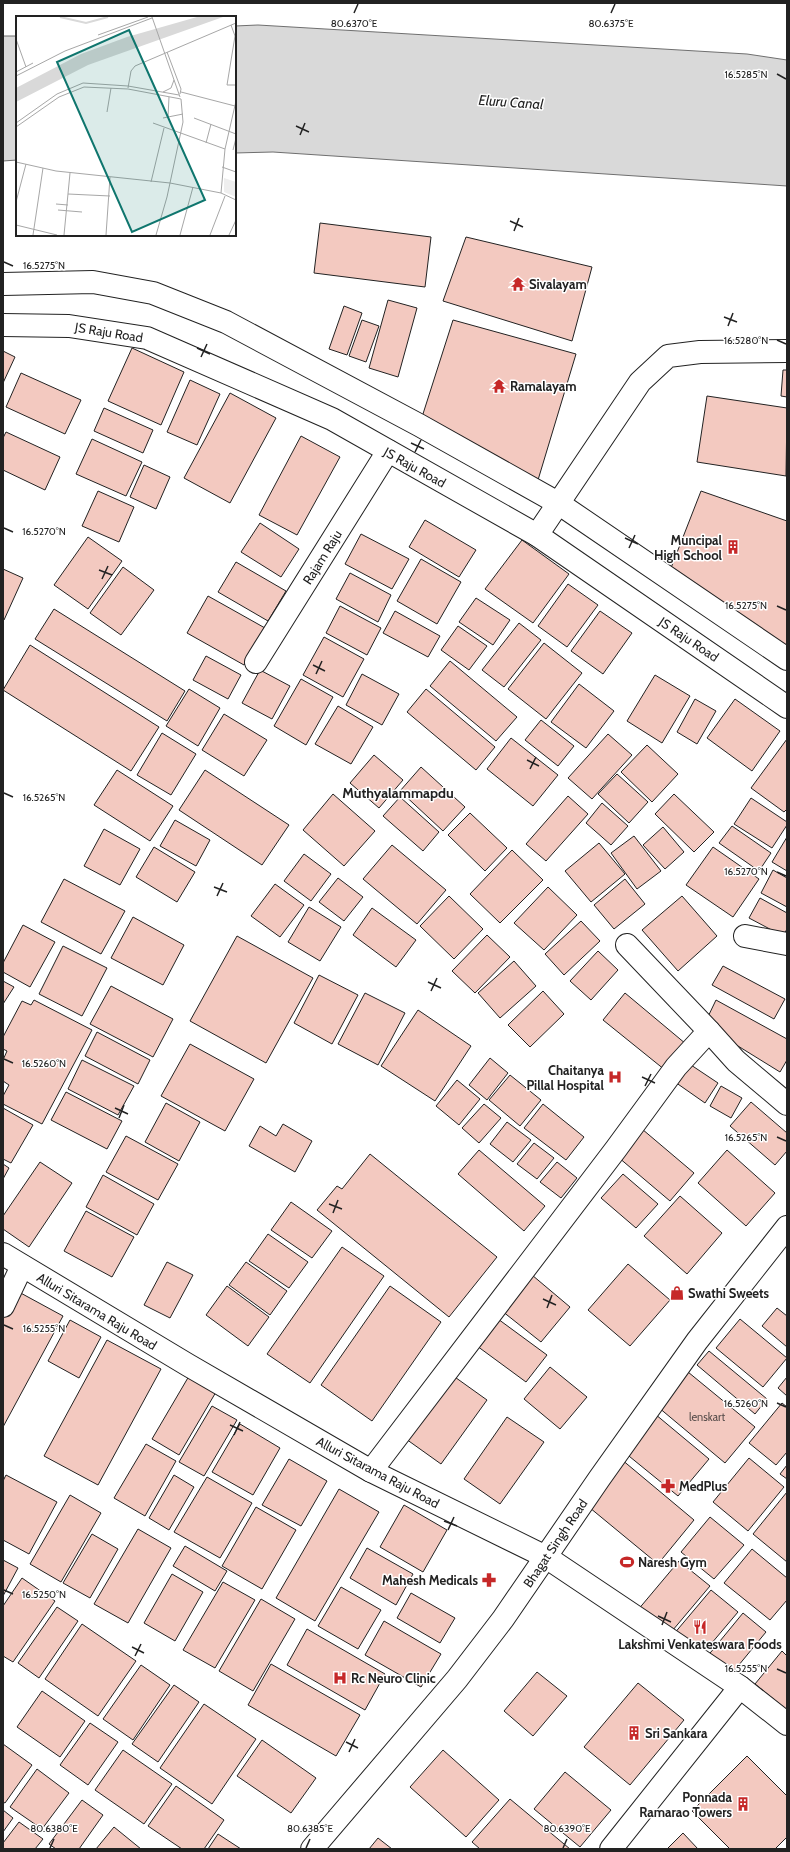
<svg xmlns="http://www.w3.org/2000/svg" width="790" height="1852" font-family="Cabin,sans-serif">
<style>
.water{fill:#d9d9d9;stroke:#6f6f6f}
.building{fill:#f3c9c0;stroke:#222}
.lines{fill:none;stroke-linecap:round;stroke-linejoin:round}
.minor-casing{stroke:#222;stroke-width:24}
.major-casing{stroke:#222;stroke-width:24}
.minor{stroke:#fff;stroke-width:22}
.major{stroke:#fff;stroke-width:22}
.ticks{fill:none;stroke:#222;stroke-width:1.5}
.labels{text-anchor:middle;stroke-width:3;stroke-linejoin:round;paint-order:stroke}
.number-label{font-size:11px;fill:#564c4a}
.poi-label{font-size:13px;font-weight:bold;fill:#222;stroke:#fff;text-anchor:start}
.street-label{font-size:13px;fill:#222;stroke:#fff}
.water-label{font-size:14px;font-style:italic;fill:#222;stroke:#fff}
.neighbourhood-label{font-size:14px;font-weight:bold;fill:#222;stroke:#fff}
.inset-river{fill:none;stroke:#d9d9d9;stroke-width:2}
.inset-road{fill:none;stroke:#a7a7a7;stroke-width:1}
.view{fill:#0f766e;fill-opacity:0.15;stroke:#0f766e;stroke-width:2}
.inset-edge{fill:none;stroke:#222;stroke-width:2}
.ticks-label{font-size:10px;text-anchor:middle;fill:#222;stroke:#fff;stroke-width:3;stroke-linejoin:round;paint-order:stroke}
</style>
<rect width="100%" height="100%" fill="#fff"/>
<!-- water -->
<g class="water">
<polygon points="258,25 747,54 787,60 787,186 273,152 235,153 235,26"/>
<polygon points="3,36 17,36 17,160 3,161"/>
</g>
<!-- building -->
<g class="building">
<polygon points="320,223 431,237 425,287 314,273"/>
<polygon points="466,237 592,267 572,341 443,301"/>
<polygon points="388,300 417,308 398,377 369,368"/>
<polygon points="344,306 362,313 347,355 329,349"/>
<polygon points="362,320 379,326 366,362 349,356"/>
<polygon points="453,320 576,354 538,480 422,417"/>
<polygon points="132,348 184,372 161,425 108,401"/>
<polygon points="3,351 15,357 3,383"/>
<polygon points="783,370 787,370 787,397 781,396"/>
<polygon points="21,373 81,400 65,434 6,407"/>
<polygon points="190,380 220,394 197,445 167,432"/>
<polygon points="230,393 276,418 230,503 184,478"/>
<polygon points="707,396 787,408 786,476 697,462"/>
<polygon points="104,408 153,430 143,453 94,431"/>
<polygon points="6,432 60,457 45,490 3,470 3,438"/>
<polygon points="301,436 340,457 297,535 259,515"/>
<polygon points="92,439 142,462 126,496 76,474"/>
<polygon points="144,465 170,477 156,509 130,497"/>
<polygon points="98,491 134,507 119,542 82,526"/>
<polygon points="701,491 787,521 787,649 669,573"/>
<polygon points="425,520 476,550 459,577 409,547"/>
<polygon points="260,523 299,549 281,577 241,552"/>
<polygon points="361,534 409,559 392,589 345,564"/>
<polygon points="88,537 122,561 88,609 54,585"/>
<polygon points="522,540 569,574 533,623 485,589"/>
<polygon points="421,559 461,582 437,624 397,601"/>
<polygon points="236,562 286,591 268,621 218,592"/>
<polygon points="123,567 154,590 121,635 90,613"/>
<polygon points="3,569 23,578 4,620 3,620"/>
<polygon points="350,573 391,595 378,622 336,599"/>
<polygon points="568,584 598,605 567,647 538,626"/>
<polygon points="208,596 265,628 244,665 187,633"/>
<polygon points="476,598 510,620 493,645 459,622"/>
<polygon points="340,606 381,628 367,655 326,633"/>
<polygon points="54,609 185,691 167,721 35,639"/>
<polygon points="395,611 440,636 428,657 383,633"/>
<polygon points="600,611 632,633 603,674 571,651"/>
<polygon points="519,623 541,640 504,687 482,670"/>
<polygon points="458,626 487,646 469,670 441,650"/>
<polygon points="324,637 364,659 343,697 303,675"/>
<polygon points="544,643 582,673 546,719 508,689"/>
<polygon points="30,645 159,727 131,771 3,690"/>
<polygon points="206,656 241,675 228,699 193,680"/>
<polygon points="450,661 517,717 496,741 430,686"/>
<polygon points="260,670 290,686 272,719 242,703"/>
<polygon points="362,674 399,694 382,725 346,705"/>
<polygon points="655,675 690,696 662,743 627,721"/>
<polygon points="301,679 333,697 306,745 274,726"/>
<polygon points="579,684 614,711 586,748 551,722"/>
<polygon points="189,689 220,708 198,746 166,726"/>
<polygon points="426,689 495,747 476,770 407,712"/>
<polygon points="695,699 716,711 697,744 677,732"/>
<polygon points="735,699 780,731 752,771 707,738"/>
<polygon points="338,706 373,727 351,764 315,744"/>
<polygon points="224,714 267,740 244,776 202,750"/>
<polygon points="541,720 574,746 558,766 525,740"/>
<polygon points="162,733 196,754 171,795 137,775"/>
<polygon points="608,734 632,755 592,799 568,778"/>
<polygon points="511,738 558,775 533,806 487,769"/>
<polygon points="787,739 787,809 784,812 751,788"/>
<polygon points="647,745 678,774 652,802 621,772"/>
<polygon points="374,755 403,780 379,808 350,783"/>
<polygon points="421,767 465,807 443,831 400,791"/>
<polygon points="117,770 173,806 150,841 94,805"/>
<polygon points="205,770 289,825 262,865 179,810"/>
<polygon points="617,774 648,802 629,823 598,794"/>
<polygon points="333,794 375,831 344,866 303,830"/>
<polygon points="674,794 714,832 694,852 655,814"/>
<polygon points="568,796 588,814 546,861 526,844"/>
<polygon points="400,797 439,832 423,851 383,816"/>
<polygon points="751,798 787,822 787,825 772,848 734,824"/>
<polygon points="602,803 628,826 611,845 586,823"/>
<polygon points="470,813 507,848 485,871 448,835"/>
<polygon points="175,820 210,840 196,866 160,846"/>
<polygon points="732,826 771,853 759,871 719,843"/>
<polygon points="663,827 684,852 665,869 643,845"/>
<polygon points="104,829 140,849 120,885 84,866"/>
<polygon points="634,836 661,871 637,889 611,853"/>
<polygon points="787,837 787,871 772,862"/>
<polygon points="599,843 625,874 591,902 565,871"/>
<polygon points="392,845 446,890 417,924 363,879"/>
<polygon points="154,847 195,872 177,902 136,877"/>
<polygon points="713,847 759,879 733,917 686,885"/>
<polygon points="512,850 543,880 500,923 470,894"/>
<polygon points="304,854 331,874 311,901 284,881"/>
<polygon points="773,870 787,878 787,907 761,893"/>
<polygon points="338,878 363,897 344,921 319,902"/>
<polygon points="64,879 125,911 101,954 41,922"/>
<polygon points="625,879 645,904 614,929 594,905"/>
<polygon points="275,884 304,905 280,937 251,916"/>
<polygon points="548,887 577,915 544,950 514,923"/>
<polygon points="449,896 483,929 454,959 420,926"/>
<polygon points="682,896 717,936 678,971 642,930"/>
<polygon points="760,898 787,913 787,929 783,936 749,918"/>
<polygon points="309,907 341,927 320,961 288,942"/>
<polygon points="372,908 416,940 396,967 353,935"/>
<polygon points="133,917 184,945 163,985 111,958"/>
<polygon points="581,921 600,941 564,975 545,954"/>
<polygon points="23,925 55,942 30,987 3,972 3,963"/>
<polygon points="487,935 510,957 475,993 452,971"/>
<polygon points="237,936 313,978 266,1063 190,1021"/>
<polygon points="63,946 107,968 82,1016 39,994"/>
<polygon points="598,951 618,970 591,1000 570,981"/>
<polygon points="514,961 536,986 500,1018 478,993"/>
<polygon points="723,966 785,999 774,1019 712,985"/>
<polygon points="319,975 358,995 332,1044 294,1023"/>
<polygon points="3,981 14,987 3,1004"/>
<polygon points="111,986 173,1019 153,1057 90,1024"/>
<polygon points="543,991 564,1014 530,1047 508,1025"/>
<polygon points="365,993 405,1013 378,1065 338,1044"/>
<polygon points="625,993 686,1044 665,1070 603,1020"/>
<polygon points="34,1000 92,1030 42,1124 3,1104 3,1096 9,1085 3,1081 3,1060 7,1051 3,1049 3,1037 22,1001 31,1005"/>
<polygon points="716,1000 787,1039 787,1060 780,1072 704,1025"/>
<polygon points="418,1010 471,1046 435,1101 381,1066"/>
<polygon points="97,1032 150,1060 138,1084 85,1056"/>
<polygon points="190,1044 254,1079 225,1131 161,1096"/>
<polygon points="490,1058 508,1073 487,1100 469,1085"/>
<polygon points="82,1060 134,1086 118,1115 68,1089"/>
<polygon points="688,1063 718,1083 705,1103 675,1082"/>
<polygon points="510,1075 541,1100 520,1126 489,1100"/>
<polygon points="457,1080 480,1099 459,1125 436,1106"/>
<polygon points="721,1086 742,1098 731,1118 710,1106"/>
<polygon points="66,1092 122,1121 107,1149 51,1120"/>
<polygon points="751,1102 787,1133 787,1151 775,1165 730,1126"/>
<polygon points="166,1103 200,1122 179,1161 145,1142"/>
<polygon points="484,1104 501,1118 479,1143 462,1128"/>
<polygon points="543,1104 584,1137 566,1160 524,1128"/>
<polygon points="3,1108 33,1125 11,1163 3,1159"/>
<polygon points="507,1122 531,1140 513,1162 490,1144"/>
<polygon points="283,1124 312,1141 295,1172 249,1146 260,1126 276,1136"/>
<polygon points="642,1129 694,1173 670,1201 618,1157"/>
<polygon points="126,1136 178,1164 158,1200 106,1172"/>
<polygon points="534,1143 554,1158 537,1179 517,1164"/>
<polygon points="479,1150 545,1206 524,1231 458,1174"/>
<polygon points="727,1150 775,1193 746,1226 698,1183"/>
<polygon points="370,1154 497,1257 449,1317 317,1210 337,1186 342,1189"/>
<polygon points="40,1162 72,1183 29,1247 3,1229 3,1216"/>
<polygon points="557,1162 577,1178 561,1198 540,1182"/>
<polygon points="3,1164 9,1168 3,1179"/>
<polygon points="623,1174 658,1204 636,1228 601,1198"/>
<polygon points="103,1175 154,1204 137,1235 86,1207"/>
<polygon points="680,1196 722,1233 687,1274 644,1236"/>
<polygon points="291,1202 332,1231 312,1258 271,1230"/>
<polygon points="86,1211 134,1237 112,1277 64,1251"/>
<polygon points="268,1234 308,1262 289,1288 249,1261"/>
<polygon points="342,1247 384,1276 310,1383 267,1354"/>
<polygon points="167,1262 193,1275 170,1318 144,1305"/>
<polygon points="246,1262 287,1291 270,1315 229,1285"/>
<polygon points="628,1264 670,1300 630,1346 588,1310"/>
<polygon points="532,1275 570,1307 541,1342 502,1311"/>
<polygon points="227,1286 269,1317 248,1346 206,1315"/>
<polygon points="390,1286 441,1322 372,1421 321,1385"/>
<polygon points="17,1291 63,1316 3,1427 3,1317"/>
<polygon points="777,1308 787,1316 787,1347 762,1326"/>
<polygon points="498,1319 547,1355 526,1382 477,1346"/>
<polygon points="740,1319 787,1358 763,1387 716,1348"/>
<polygon points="70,1320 101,1337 79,1378 48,1361"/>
<polygon points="107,1340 161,1369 98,1485 44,1456"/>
<polygon points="709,1351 767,1399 755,1414 697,1365"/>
<polygon points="550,1367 587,1397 560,1429 524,1399"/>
<polygon points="688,1372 755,1427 725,1463 658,1407"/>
<polygon points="452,1375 487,1400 441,1464 406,1439"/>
<polygon points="189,1376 216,1392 179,1455 152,1439"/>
<polygon points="787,1377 787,1396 778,1388"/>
<polygon points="782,1403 787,1407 787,1452 776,1465 749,1443"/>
<polygon points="212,1406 237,1420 204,1476 179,1462"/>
<polygon points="655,1414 709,1459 678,1496 624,1452"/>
<polygon points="507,1417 544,1442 500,1504 464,1479"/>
<polygon points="240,1424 280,1448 253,1495 212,1472"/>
<polygon points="146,1444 176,1461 145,1516 114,1498"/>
<polygon points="749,1458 784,1487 748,1531 713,1502"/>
<polygon points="289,1459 327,1481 301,1526 262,1505"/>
<polygon points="621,1459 694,1520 658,1564 584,1503"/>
<polygon points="787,1465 787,1479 780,1474"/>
<polygon points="6,1475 57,1502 29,1554 3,1540 3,1481"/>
<polygon points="174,1475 194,1487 169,1530 149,1518"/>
<polygon points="207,1477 252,1503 220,1558 174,1532"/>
<polygon points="339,1489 379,1512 315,1621 276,1598"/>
<polygon points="787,1492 787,1562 753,1534"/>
<polygon points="70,1495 101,1513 61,1582 30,1564"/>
<polygon points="404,1505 447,1530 423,1572 380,1547"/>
<polygon points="256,1507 296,1530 262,1589 222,1566"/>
<polygon points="710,1517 744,1545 714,1579 681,1552"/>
<polygon points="138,1529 171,1548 128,1623 94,1604"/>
<polygon points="92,1534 118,1549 90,1598 63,1583"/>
<polygon points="185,1546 227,1571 215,1591 173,1566"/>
<polygon points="367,1548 413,1574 396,1605 350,1578"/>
<polygon points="752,1549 787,1578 787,1600 770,1620 724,1583"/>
<polygon points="3,1560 18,1568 3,1596"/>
<polygon points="679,1561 710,1586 667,1637 637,1611"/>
<polygon points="172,1574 203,1592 175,1641 144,1623"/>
<polygon points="22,1578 55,1601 13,1662 3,1656 3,1606"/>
<polygon points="223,1582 255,1600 215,1668 183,1650"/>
<polygon points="341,1587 381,1610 358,1649 318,1626"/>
<polygon points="711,1590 738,1612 700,1657 673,1635"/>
<polygon points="411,1593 455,1618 440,1643 397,1618"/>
<polygon points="261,1599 295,1619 253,1691 219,1671"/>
<polygon points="57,1607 78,1621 39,1678 18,1663"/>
<polygon points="743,1613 766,1632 729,1677 706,1658"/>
<polygon points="384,1621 441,1654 421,1687 365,1655"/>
<polygon points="82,1624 136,1661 98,1716 45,1679"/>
<polygon points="307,1629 385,1674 365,1710 287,1665"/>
<polygon points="782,1651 787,1656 787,1710 755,1684"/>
<polygon points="271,1664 360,1715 336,1756 248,1705"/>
<polygon points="141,1665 170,1685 133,1740 103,1719"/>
<polygon points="537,1672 567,1696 533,1736 504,1711"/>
<polygon points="638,1683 684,1720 630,1785 584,1747"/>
<polygon points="174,1685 199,1702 158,1762 132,1744"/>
<polygon points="42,1691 85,1721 60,1757 17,1727"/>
<polygon points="204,1704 256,1739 212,1804 160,1768"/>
<polygon points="90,1723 118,1742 88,1785 60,1765"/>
<polygon points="262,1740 316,1778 291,1813 237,1776"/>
<polygon points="3,1744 32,1765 5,1803 3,1802"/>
<polygon points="123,1750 172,1784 144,1824 95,1790"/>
<polygon points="443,1750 499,1800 466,1837 410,1787"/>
<polygon points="747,1756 787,1796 787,1837 775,1849 730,1849 692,1811"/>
<polygon points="37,1769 69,1793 42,1829 10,1807"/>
<polygon points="565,1772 611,1810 580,1847 534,1809"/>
<polygon points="176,1786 224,1820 204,1849 182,1849 148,1826"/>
<polygon points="510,1799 570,1849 480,1849 472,1842"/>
<polygon points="82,1800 103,1815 79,1849 56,1849 49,1844"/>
<polygon points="3,1810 13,1818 3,1832"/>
<polygon points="19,1822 43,1839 35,1849 3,1849 3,1843"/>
<polygon points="114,1827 141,1849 96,1849"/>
<polygon points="683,1833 698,1849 667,1849"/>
<polygon points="218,1834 241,1849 208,1849"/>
<polygon points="378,1838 392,1849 369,1849"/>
</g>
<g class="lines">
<defs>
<g id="minor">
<polyline points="537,535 640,382 668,356 700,352 787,351"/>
<polyline points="256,662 388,451"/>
<polyline points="745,936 787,944"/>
<polyline points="627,945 709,1031 736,1061 787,1104"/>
<polyline points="3,1254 188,1365 371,1471 546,1557 740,1687 787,1724"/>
<polyline points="3,1306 22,1266"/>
<polyline points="371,1471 616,1149 676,1067 709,1031"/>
<polyline points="312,1849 457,1679 503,1619 599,1479 697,1341 787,1227"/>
<polyline points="611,1849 740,1687"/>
</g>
<g id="major">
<polyline points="3,284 93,282 153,293 226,322 419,425 558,503 787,659"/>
<polyline points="3,325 69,326 147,338 332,419 537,535 787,707"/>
</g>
</defs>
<!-- minor casing -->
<use href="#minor" class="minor-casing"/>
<!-- major casing -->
<use href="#major" class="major-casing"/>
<!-- minor -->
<use href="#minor" class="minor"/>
<!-- major -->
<use href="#major" class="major"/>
</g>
<!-- ticks -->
<path class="ticks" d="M354 13 358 4M611 13 615 4M777 74 786 79M296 126 309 132M300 135 305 123M510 221 523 227M514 231 519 218M4 262 13 266M724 317 737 322M728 326 733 313M777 340 786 344M197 348 210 354M201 357 207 344M411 443 424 449M415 452 421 440M4 528 13 532M625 538 638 544M629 548 635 535M99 570 112 575M102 579 108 566M777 606 786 610M313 665 325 671M316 674 322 661M527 760 539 766M530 769 536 757M4 793 13 797M777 872 786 876M214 887 227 892M217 896 223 883M428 982 441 988M431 991 437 978M4 1059 13 1063M642 1077 655 1083M645 1086 651 1074M115 1108 128 1114M119 1118 124 1105M777 1137 786 1141M329 1204 342 1209M333 1213 338 1200M543 1299 556 1305M547 1308 552 1295M4 1325 13 1329M777 1403 786 1407M230 1425 243 1431M234 1435 240 1422M444 1521 457 1526M448 1530 454 1517M4 1590 13 1594M658 1616 671 1622M662 1625 667 1612M132 1647 144 1653M135 1656 141 1644M777 1669 786 1673M346 1742 358 1748M349 1752 355 1739M50 1848 54 1839M306 1848 310 1839M563 1848 567 1839"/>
<!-- icons -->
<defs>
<symbol id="temple-bare" viewBox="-9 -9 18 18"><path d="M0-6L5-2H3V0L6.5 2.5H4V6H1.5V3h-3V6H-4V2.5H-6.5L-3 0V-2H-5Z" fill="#c62828" stroke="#fff" stroke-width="2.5" paint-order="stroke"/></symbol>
<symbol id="building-bare" viewBox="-9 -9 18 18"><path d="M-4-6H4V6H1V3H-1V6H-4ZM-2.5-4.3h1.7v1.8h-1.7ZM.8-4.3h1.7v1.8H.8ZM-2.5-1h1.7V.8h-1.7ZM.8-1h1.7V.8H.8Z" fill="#c62828" stroke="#fff" stroke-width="2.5" paint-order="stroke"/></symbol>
<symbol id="hospital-bare" viewBox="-9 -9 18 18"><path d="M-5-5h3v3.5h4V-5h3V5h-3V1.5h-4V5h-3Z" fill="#c62828" stroke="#fff" stroke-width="2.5" paint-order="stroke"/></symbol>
<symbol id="shop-bare" viewBox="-9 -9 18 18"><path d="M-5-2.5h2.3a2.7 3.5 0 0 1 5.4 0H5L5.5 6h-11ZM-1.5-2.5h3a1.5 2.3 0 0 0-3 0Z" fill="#c62828" stroke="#fff" stroke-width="2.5" paint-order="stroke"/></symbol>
<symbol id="pharmacy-bare" viewBox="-9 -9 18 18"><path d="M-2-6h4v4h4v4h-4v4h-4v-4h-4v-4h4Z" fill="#c62828" stroke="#fff" stroke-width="2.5" paint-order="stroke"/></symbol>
<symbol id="stadium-bare" viewBox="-9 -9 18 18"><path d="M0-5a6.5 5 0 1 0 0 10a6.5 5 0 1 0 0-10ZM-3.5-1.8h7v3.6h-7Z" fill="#c62828" stroke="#fff" stroke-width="2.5" paint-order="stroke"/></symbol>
<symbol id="restaurant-bare" viewBox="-9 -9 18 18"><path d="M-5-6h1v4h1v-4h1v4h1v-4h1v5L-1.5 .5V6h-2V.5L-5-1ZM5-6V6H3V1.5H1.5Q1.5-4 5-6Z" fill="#c62828" stroke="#fff" stroke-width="2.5" paint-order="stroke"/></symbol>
</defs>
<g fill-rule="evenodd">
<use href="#temple-bare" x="508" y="274" width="20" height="20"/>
<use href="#temple-bare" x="489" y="376" width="20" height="20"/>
<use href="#building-bare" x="723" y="537" width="20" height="20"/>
<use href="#hospital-bare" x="605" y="1067" width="20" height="20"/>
<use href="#shop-bare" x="667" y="1283" width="20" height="20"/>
<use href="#pharmacy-bare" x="658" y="1476" width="20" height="20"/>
<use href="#stadium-bare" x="617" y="1552" width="20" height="20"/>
<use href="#pharmacy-bare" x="479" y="1570" width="20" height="20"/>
<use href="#restaurant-bare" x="690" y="1617" width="20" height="20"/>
<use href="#hospital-bare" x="330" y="1668" width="20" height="20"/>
<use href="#building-bare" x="624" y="1723" width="20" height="20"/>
<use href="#building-bare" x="733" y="1794" width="20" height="20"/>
</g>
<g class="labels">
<!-- number labels -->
<g class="number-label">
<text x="707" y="1421">lenskart</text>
</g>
<!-- poi labels -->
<g class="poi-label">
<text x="529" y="289">Sivalayam</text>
<text x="510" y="391">Ramalayam</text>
<text x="722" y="545" text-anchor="end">Muncipal<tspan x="722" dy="15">High School</tspan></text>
<text x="604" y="1075" text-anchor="end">Chaitanya<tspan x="604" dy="15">Pillal Hospital</tspan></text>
<text x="688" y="1298">Swathi Sweets</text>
<text x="679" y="1491">MedPlus</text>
<text x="638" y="1567">Naresh Gym</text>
<text x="478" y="1585" text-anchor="end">Mahesh Medicals</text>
<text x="700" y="1649" text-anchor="middle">Lakshmi Venkateswara Foods</text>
<text x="351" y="1683">Rc Neuro Clinic</text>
<text x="645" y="1738">Sri Sankara</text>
<text x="732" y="1802" text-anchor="end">Ponnada<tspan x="732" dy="15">Ramarao Towers</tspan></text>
</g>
<!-- street labels -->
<g class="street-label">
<text transform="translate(109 332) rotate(9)" y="5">JS Raju Road</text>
<text transform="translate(415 467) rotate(29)" y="5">JS Raju Road</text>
<text transform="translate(322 557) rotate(-58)" y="5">Rajam Raju</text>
<text transform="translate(689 639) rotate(34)" y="5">JS Raju Road</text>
<text transform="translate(97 1311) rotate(31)" y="5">Alluri Sitarama Raju Road</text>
<text transform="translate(378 1472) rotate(28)" y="5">Alluri Sitarama Raju Road</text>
<text transform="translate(555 1543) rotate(-56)" y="5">Bhagat Singh Road</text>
</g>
<!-- water labels -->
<g class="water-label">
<text transform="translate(511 102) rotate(4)" y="5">Eluru Canal</text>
</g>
<!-- neighbourhood labels -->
<g class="neighbourhood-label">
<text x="398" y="798">Muthyalammapdu</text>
</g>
</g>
<!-- overview -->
<g transform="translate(16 16)">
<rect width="220" height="220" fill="#fff"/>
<path d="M208 162 220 166V181L208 176Z" fill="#eee"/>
<path d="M181 1H207L72 49 0 86V72L65 38 111 21Z" fill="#d9d9d9"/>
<path class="inset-river" d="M44 1 70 7 92 1"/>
<path class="inset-road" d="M136 1 164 81M215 9 219 20 211 69H220M82 19 132 1M0 23 10 51M151 36 165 73 164 78M0 56 17 47M0 60 49 35 136 2M112 72 115 55 119 50 220 7M147 76 155 72 158 64M165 76 219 90M91 96 95 72M152 101 153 81M147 102 167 98M178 102 220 118M0 107 41 78 67 67 112 70 163 79M137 107 209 133M0 111 43 81 68 71 112 73 165 83M190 127 195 108M217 134 220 122M0 146 40 155 154 167 205 177 220 184M206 151 220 156M135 166 148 112M205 177 209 133 220 85M52 178 94 180M0 186 10 148M40 188 52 189M42 194 66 196M0 209 41 219M17 219 27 152M48 219 54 157M90 219 94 161M140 219 151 181 167 106 165 83M164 219 177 171M194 219 209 180M213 219 220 204"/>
<path class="view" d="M113 14 189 184 116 216 41 46Z"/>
<rect width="220" height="220" class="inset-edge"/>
</g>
<g class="ticks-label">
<text x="611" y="27">80.6375°E</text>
<text x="354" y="27">80.6370°E</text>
<text x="746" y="78">16.5285°N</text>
<text x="44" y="269">16.5275°N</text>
<text x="746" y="344">16.5280°N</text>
<text x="44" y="535">16.5270°N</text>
<text x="746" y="609">16.5275°N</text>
<text x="44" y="801">16.5265°N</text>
<text x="746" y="875">16.5270°N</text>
<text x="44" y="1067">16.5260°N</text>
<text x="746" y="1141">16.5265°N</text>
<text x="44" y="1332">16.5255°N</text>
<text x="746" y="1407">16.5260°N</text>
<text x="44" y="1598">16.5250°N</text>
<text x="746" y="1672">16.5255°N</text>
<text x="54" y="1832">80.6380°E</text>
<text x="310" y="1832">80.6385°E</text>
<text x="567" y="1832">80.6390°E</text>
</g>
<!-- border -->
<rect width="790" height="1852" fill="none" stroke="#222222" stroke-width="8"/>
</svg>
